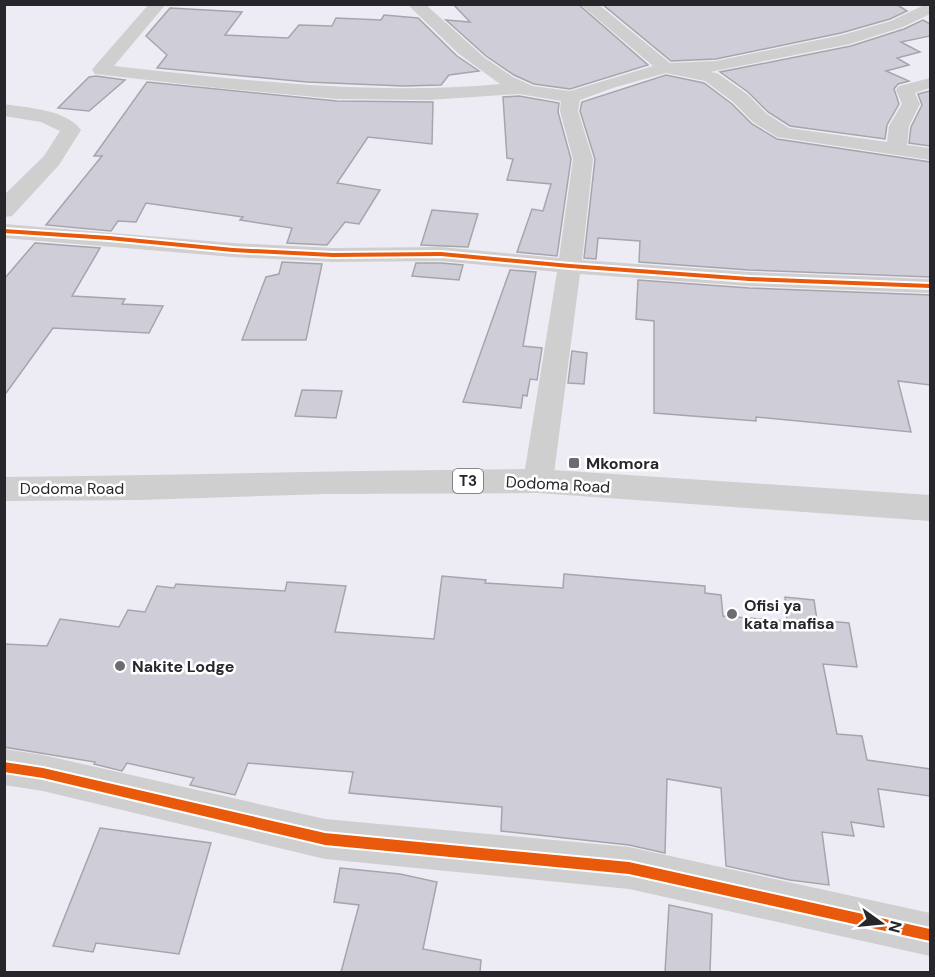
<svg xmlns="http://www.w3.org/2000/svg" width="935" height="977" font-family="'DM Sans',sans-serif">
<style>
.building{fill:#cfced8;stroke:#a6a5ab;stroke-width:1.5}
.lines{fill:none;stroke-linecap:round;stroke-linejoin:round}
.minor{fill:#cfcfd0;fill-rule:evenodd}
.trunk{fill:#cfcfd0;fill-rule:evenodd}
.cycleway-casing{stroke:#fff;stroke-width:4}
.cycleway{fill:#e8590c;fill-rule:evenodd}
.poi-dot{fill:#6c6b71;stroke:#fff;stroke-width:2}
.labels{text-anchor:middle;stroke-width:5;stroke-linejoin:round;paint-order:stroke}
.shield{fill:#fff;stroke:#68676b;stroke-width:1.5}
.shield-label{font-size:15px;font-weight:bold;fill:#27262b}
.poi-label{font-size:16px;font-weight:bold;fill:#27262b;stroke:#fff;text-anchor:start}
.street-label{font-size:16px;fill:#27262b;stroke:#fff}
</style>
<rect width="100%" height="100%" fill="#edecf4"/>
<!-- building -->
<g class="building">
<polygon points="453,4 578,4 648,65 570,89 534,84 514,75 486,56 446,20 470,22"/>
<polygon points="602,4 896,4 907,11 890,19 841,33 716,59 671,61"/>
<polygon points="170,8 242,12 225,35 288,38 299,25 332,26 336,18 381,20 384,15 418,18 457,56 479,71 449,75 441,85 403,86 307,82 157,68 167,55 146,36"/>
<polygon points="923,20 930,24 930,36 901,42 920,52 897,58 909,65 886,71 909,81 898,84 894,89 899,104 887,125 885,139 790,126 768,112 748,92 720,72 851,46 904,29"/>
<polygon points="666,75 704,83 732,104 752,124 777,139 930,162 930,277 749,270 639,262 640,241 598,238 596,259 584,258 595,159 580,111 582,102"/>
<polygon points="96,76 125,80 89,111 58,108 89,77"/>
<polygon points="147,82 337,101 433,102 432,144 368,137 337,183 380,190 359,224 345,222 327,245 287,243 292,228 240,220 243,217 146,203 136,222 118,221 111,231 46,225 102,156 94,156"/>
<polygon points="930,91 930,146 909,143 911,127 922,105 918,94"/>
<polygon points="519,96 559,103 558,112 571,159 557,256 517,252 532,209 543,211 551,184 507,180 513,159 507,158 503,97"/>
<polygon points="432,210 478,214 468,247 421,245"/>
<polygon points="35,243 100,248 72,296 125,299 122,304 163,306 149,333 53,328 4,396 4,279"/>
<polygon points="282,262 322,264 306,340 242,340 266,277 279,274"/>
<polygon points="416,263 441,263 463,265 459,280 412,276"/>
<polygon points="510,270 536,272 523,346 542,348 537,380 530,379 527,396 523,395 521,408 463,402"/>
<polygon points="638,280 749,288 930,295 930,385 898,381 911,432 756,417 756,421 654,413 654,321 636,319"/>
<polygon points="572,351 587,353 584,384 568,383"/>
<polygon points="302,390 342,391 336,418 295,416"/>
<polygon points="564,574 705,586 705,593 721,595 723,616 787,621 785,597 814,600 817,620 849,623 857,667 823,664 837,734 862,736 867,760 930,769 930,796 878,789 884,827 851,822 854,836 822,832 829,885 790,880 726,866 721,788 667,779 665,853 629,845 501,831 502,807 349,793 353,772 248,763 235,795 190,785 194,778 127,763 122,771 94,764 95,762 4,747 4,644 47,646 60,619 119,627 128,610 145,612 157,586 174,588 176,584 285,591 287,582 346,586 335,632 434,639 442,576 486,580 485,583 563,588"/>
<polygon points="100,828 211,843 179,954 96,943 93,952 53,946"/>
<polygon points="340,868 400,874 437,882 423,949 481,960 480,972 341,972 359,905 334,902"/>
<polygon points="669,905 712,914 710,972 665,972"/>
</g>
<g class="lines">
<!-- minor -->
<g class="minor">
<path d="M149 4H166L114 66C243 80 370 96 500 84L459 54 407 4H425L485 58 513 77 533 86 570 91 653 66 580 4H598L670 63 716 61 842 35 891 21 924 5 930 4V14L903 27 850 44 710 72 717 73 747 94 767 114 789 128 887 142 889 126 902 104 896 90 899 86 930 78V88L915 93 920 104 909 126 907 145 930 148V160L777 137 753 122 733 102 705 81 666 73 616 87 580 100 578 111 593 159 582 260 749 272 930 279V293L749 286 580 274 553 481 549 489 538 492 527 489 523 481 557 272 441 261 333 262 233 257 4 238V224L233 243 333 248 441 247 559 258 573 159 560 111 561 101 519 94 429 100 337 99 218 88 95 74 92 70 95 66Z"/>
<path d="M4 104C27 108 66 109 81 130L59 165 12 216 4 217V195L44 156 60 131 41 122 4 116Z"/>
<polygon points="4,749 43,755 325,819 629,847 930,913 930,956 629,889 325,859 43,791 4,785"/>
</g>
<!-- trunk -->
<path class="trunk" d="M538 469 930 495V521L538 493 327 494 139 500 4 501V477C182 475 360 470 538 469Z"/>
<defs>
<g id="cycleway">
<polygon points="4,229 109,236 233,248 333,253 441,252 570,264 749,277 930,284 930,288 749,281 570,268 441,256 333,257 233,252 109,240 4,233"/>
<polygon points="4,762 43,768 325,833 629,862 930,929 930,941 629,874 325,845 43,778 4,772"/>
</g>
</defs>
<!-- cycleway casing -->
<use href="#cycleway" class="cycleway-casing"/>
<!-- cycleway -->
<use href="#cycleway" class="cycleway"/>
</g>
<!-- markers -->
<g class="poi-dot">
<rect x="568" y="457" width="12" height="12" rx="3"/>
<circle cx="732" cy="614" r="6"/>
<circle cx="120" cy="666" r="6"/>
</g>
<g class="labels">
<!-- shield labels -->
<rect class="shield" x="453" y="469" width="30" height="24" rx="4.5"/>
<g class="shield-label">
<text x="468" y="486">T3</text>
</g>
<!-- poi labels -->
<g class="poi-label">
<text x="586" y="469">Mkomora</text>
<text x="744" y="611">Ofisi ya<tspan x="744" dy="18">kata mafisa</tspan></text>
<text x="132" y="672">Nakite Lodge</text>
</g>
<!-- street labels -->
<g class="street-label">
<text transform="translate(558 484) rotate(3)" y="6">Dodoma Road</text>
<text x="72" y="494">Dodoma Road</text>
</g>
</g>
<!-- border -->
<rect width="935" height="977" fill="none" stroke="#27262b" stroke-width="12"/>
<!-- north arrow -->
<g transform="translate(881 923) rotate(105)" stroke="#ffffff" stroke-width="4.5" paint-order="stroke">
<path d="M0-4.5L10 22L0 15L-10 22Z" fill="#27262b"/>
<text y="-9" font-size="16" font-weight="bold" text-anchor="middle" fill="#27262b">N</text>
</g>
</svg>
